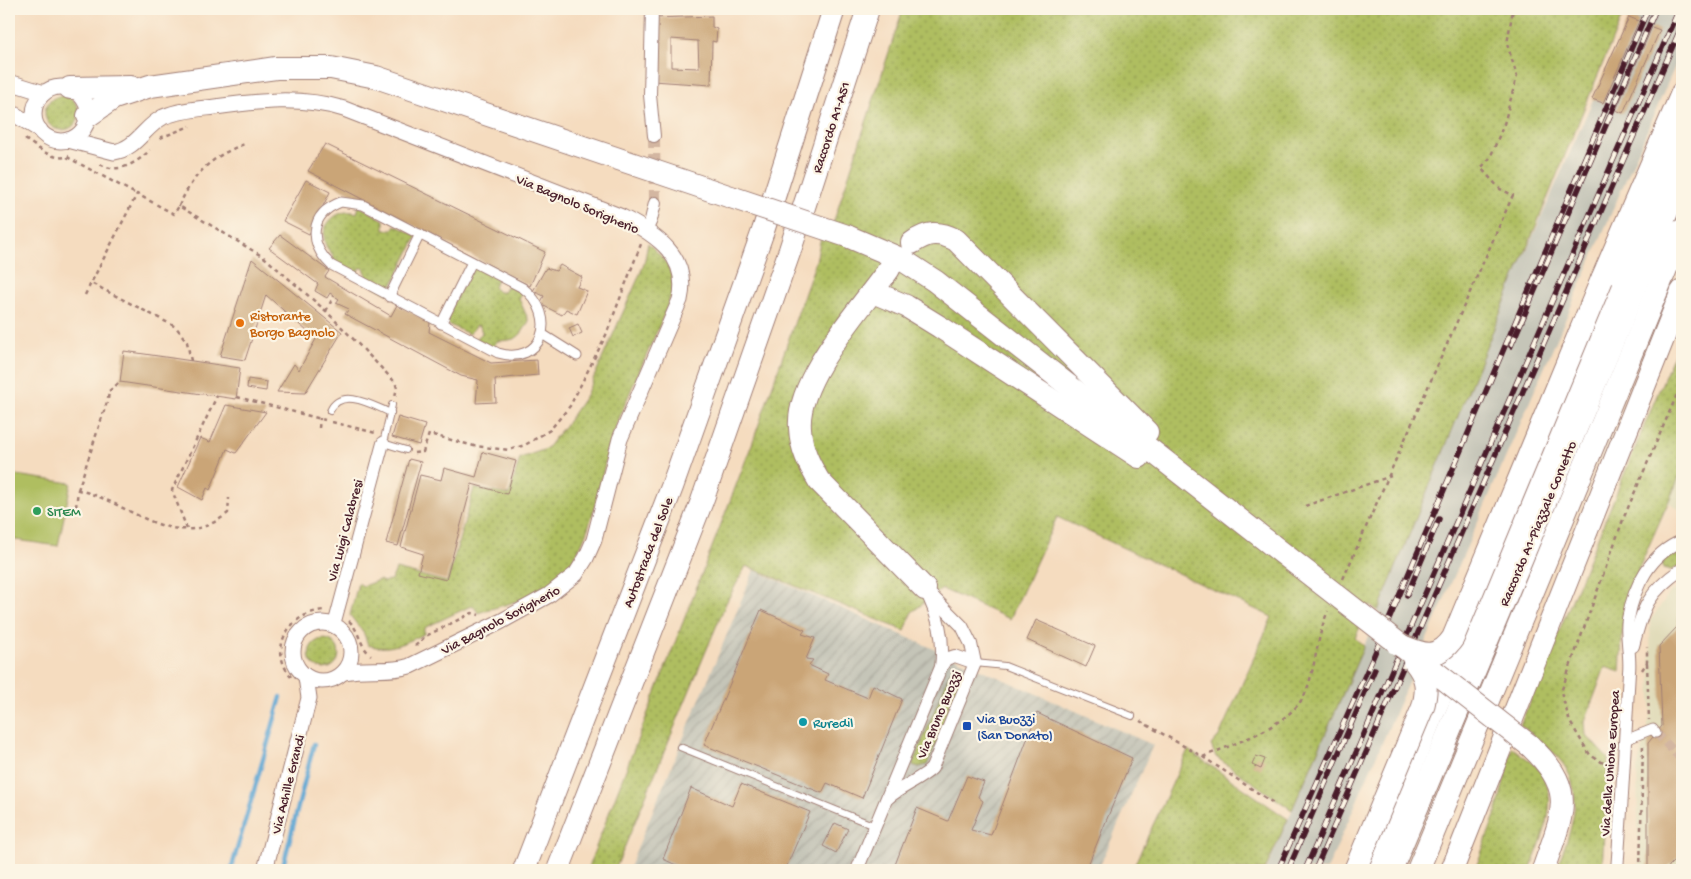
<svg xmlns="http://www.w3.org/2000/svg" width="1691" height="879" font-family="'Gochi Hand',sans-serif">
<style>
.built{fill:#e1dcba}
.industrial{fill:url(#industrial-furrows)}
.railway{fill:#c5c5b8}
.grass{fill:url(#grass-dots);stroke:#7c6e46}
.park{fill:#afbe61;stroke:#7c6e46}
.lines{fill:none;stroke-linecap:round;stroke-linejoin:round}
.stream{stroke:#5ba4d2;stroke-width:4.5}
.building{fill:#caa577;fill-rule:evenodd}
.pedestrian-tunnel{stroke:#d3b6a1;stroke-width:9;stroke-dasharray:9 4.5;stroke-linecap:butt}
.minor-tunnel{stroke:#d3b6a1;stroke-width:12;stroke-dasharray:12 6;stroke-linecap:butt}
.service-casing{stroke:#a07e75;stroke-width:8}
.pedestrian-casing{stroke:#a07e75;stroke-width:11}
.minor-casing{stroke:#a07e75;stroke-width:14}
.tertiary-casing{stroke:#a07e75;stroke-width:17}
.motorway-casing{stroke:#a07e75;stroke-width:24}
.path{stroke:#a07e75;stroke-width:2.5;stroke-dasharray:4 4;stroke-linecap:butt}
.service{stroke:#fff;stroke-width:6}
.pedestrian{stroke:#fff;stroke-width:9}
.minor{stroke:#fff;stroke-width:12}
.tertiary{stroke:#fff;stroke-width:15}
.motorway{stroke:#fff;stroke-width:22}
.rail-casing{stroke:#4a1f2b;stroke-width:5.5}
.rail{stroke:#fcf5e5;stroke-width:4;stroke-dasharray:11;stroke-linecap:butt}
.motorway-bridge-casing{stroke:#a07e75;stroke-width:24;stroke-linecap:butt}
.motorway-bridge{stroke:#fff;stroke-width:22}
.food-dot{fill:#e8710a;stroke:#fcf5e5;stroke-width:2}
.leisure-dot{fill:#2e9e5b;stroke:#fcf5e5;stroke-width:2}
.culture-dot{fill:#0f9aa8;stroke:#fcf5e5;stroke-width:2}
.transit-dot{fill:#1a4fb4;stroke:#fcf5e5;stroke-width:2}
.labels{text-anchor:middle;stroke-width:4.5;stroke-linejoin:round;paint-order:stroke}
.street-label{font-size:14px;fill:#4a1f2b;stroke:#fcf5e5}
.food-label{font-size:14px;fill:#c56008;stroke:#fcf5e5;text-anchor:start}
.leisure-label{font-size:14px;fill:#27864d;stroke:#fcf5e5;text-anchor:start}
.transit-label{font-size:14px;fill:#164399;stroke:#fcf5e5;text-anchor:start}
.culture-label{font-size:14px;fill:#0d838f;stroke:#fcf5e5;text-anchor:start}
</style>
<defs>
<pattern id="industrial-furrows" width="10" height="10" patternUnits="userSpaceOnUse" patternTransform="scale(1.25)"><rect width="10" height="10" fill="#c5c5b8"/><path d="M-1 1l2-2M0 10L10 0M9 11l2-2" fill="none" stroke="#aba99e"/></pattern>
<pattern id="grass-dots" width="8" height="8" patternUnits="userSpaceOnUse" patternTransform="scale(1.25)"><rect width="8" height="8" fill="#afbe61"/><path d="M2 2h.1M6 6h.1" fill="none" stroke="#909a50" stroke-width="1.8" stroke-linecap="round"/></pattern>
</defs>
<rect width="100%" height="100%" fill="#fcf5e5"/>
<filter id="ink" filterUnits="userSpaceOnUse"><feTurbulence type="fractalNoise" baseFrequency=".02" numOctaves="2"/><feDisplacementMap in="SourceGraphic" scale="10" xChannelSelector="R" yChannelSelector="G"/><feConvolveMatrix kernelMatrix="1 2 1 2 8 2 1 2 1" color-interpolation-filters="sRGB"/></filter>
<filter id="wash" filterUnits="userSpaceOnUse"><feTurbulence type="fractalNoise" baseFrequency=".0096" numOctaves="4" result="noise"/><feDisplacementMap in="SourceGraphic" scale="20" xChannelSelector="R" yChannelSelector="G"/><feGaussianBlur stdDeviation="1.12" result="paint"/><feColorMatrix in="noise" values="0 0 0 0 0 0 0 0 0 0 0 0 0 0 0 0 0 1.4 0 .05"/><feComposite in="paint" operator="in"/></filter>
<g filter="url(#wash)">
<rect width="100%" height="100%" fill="#f5dcbf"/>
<!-- built -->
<g class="built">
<polygon points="1682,471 1682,511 1668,502"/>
<polygon points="1682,590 1682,870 1639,870 1637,769 1651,712 1650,621 1671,591"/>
</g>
<!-- industrial -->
<polygon class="industrial" points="754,570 1153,745 1098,870 628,870"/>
<!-- railway -->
<polygon class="railway" points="1633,9 1682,9 1682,50 1327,870 1266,870 1364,646 1518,270"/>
<!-- grass -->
<g class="grass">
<polygon points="903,9 1625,9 1378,611 1370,605 1355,638 1364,646 1292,810 1216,757 1211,745 1219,736 1272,617 1057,517 1010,619 942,589 912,612 905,631 746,566 726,603 615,870 587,870 752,444 816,261 821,237 828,239"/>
<circle cx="62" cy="113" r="17"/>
<path d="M359 206 384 220V230H392L395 225 417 236 388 294 365 281 366 273 364 268H360L355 276 330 262 334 257C331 252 326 248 325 243 319 224 339 207 357 213Z"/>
<path d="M648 243C663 258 674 268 673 290 656 340 629 388 612 438 598 482 595 536 563 573 542 598 508 603 478 613L473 605 424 628V634C407 642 388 652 368 645L364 634 350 615 358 583 363 586 379 580 384 582 392 579 396 569 447 582 474 488 509 495 520 458 546 449 567 423 586 395 637 281 644 264Z"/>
<path d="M473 266 497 278 494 288 498 292H503L508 284 522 293 519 299 529 321C519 339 517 340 497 341L493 348 476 339 482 333 480 326 477 325 469 334 443 322Z"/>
<path d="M1682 335V471L1639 568 1632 590 1623 624 1620 672 1605 667 1585 721 1586 735 1608 759 1602 870H1556C1567 839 1585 803 1567 770 1557 752 1536 738 1520 725Z"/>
<polygon points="1682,548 1682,565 1671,570 1663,568 1662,561 1667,553"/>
<circle cx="324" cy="654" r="15"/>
<polygon points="951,671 962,673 963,678 927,765 919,767 912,765"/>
<path d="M1512 747C1519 754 1527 758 1534 764 1565 794 1542 837 1530 870H1475L1497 810Z"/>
<polygon points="1188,750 1288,819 1265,870 1132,870"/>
</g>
<!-- park -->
<polygon class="park" points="9,474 71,483 58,546 9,539"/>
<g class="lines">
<!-- stream -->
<g class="stream">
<polyline points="231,870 281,697"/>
<polyline points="282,870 314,744"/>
</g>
</g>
<g id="blocks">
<!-- building -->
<g class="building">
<path d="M712 16V27L717 29 716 42 712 41 711 85 653 81 655 18ZM671 39 698 41 699 68 671 67Z"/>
<polygon points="1629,17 1639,21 1603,103 1592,99"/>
<polygon points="1652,27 1660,30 1623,113 1616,110"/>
<polygon points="325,144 545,252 530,286 308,171"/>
<polygon points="306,180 330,192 309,234 283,221"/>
<polygon points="280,235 329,271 325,277 391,316 397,305 430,322 429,332 491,363 537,360 538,375 495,379 496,402 476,403 478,380 461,376 345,314 349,309 336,303 339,299 330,293 327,298 315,291 318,284 269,248"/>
<polygon points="252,259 342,332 305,393 277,392 294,364 299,370 316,339 266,295 245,360 220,356"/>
<polygon points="560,265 582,277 577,287 587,291 577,314 566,309 562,315 540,304 544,296 533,291 546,268 556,271"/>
<polygon points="578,324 582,333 573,337 569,328"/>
<polygon points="124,351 240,368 236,399 120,382"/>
<polygon points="248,379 267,382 266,391 247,388"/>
<polygon points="226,405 266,412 236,453 227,449 210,490 207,488 202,500 178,487 200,438 210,442"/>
<polygon points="398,417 425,425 419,445 392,437"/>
<polygon points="483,452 516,461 507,494 472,484 446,580 418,573 423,554 401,547 420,475 441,480 444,468 476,477"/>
<polygon points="409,459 421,462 398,546 386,543"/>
<polygon points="761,610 805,630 802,634 815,638 806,659 813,660 809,665 828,674 825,680 868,698 873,685 902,699 862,798 827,783 822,793 704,745"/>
<polygon points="1682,613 1682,784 1678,788 1681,791 1682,853 1669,866 1668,870 1648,870 1648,743 1662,726 1659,646 1678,626 1678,618"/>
<polygon points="1036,620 1095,646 1086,667 1027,640"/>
<polygon points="1037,713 1132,758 1086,870 893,870 917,808 948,821 967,776 984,782 978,797 983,801 971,830 991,835"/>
<polygon points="1256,756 1265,759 1261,769 1252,765"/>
<polygon points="741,784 810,812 785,870 687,870 663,859 691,788 732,806"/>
<polygon points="835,823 848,829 836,853 823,846"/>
</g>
</g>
</g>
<g filter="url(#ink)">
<use href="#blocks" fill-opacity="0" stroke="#a07e75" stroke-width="1"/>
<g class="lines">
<!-- pedestrian-tunnel -->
<polyline class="pedestrian-tunnel" points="1656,733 1682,760"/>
<!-- minor-tunnel -->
<polyline class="minor-tunnel" points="654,136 655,203"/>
<defs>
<g id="service">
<polyline points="392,405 383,443 406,450"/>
<path d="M330 411C341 386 374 406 391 413"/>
<polyline points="975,663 1005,666 1132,716"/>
<polyline points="680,747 875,826"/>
</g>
<g id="pedestrian">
<path d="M341 202 363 205 523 288C560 317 542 366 498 353L331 265C308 243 309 214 341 202Z"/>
<polyline points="389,297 420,234"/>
<polyline points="441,324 472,262"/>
<polyline points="542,334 577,356"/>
<polyline points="1625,740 1653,729 1656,733"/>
</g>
<g id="minor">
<polyline points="652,9 650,95 654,136"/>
<polyline points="646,231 651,220 655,203"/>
<polyline points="334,625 383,443"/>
<path d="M1633 646C1643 607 1648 592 1682 569"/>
<polyline points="941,667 946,659 955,656 975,663"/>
<path d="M888 798C899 788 926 776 932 768L975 663 971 644 962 626 932 596"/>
<path d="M857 870 941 667C945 638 938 615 925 589"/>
<path d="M1617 870C1622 804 1625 738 1629 672 1631 655 1625 635 1628 619 1634 586 1650 554 1682 541"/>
</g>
<g id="tertiary">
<polyline points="9,82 44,93"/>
<circle cx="61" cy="114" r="27"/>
<polyline points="9,111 40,130"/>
<path d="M68 140 114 152C136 149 144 127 163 117 179 110 198 109 215 107 260 101 300 96 344 109L622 217C657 235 690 257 680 300L620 439 594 540 586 558 576 574 549 595 500 622 410 666C389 673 366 667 345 672"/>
<circle cx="322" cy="652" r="29"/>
<polyline points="265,870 309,698 306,677"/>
</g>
<g id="motorway">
<polyline points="70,88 131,87"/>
<polyline points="88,116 114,98 150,86 276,68 331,68 376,77 731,197"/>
<polyline points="847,236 901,259 935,281 1272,545"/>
<path d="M912 243C927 232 939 231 956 240L1147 432"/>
<path d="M889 269C861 309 796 378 800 428 801 449 809 464 819 481L925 589"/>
<polyline points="1602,279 1682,93"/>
<polyline points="873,292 906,306 940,327 1139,457"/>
<path d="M1529 745C1579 791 1562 814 1543 870"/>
<polyline points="524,870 672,487 763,231 834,9"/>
<polyline points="558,870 702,501 790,250 868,9"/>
<polyline points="1369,870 1433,713 1572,395 1682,132"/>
<polyline points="1391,870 1682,176"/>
<polyline points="1418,870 1682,230"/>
<polyline points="1452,870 1682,291"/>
</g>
</defs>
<!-- service casing -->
<use href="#service" class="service-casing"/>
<!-- pedestrian casing -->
<use href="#pedestrian" class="pedestrian-casing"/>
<!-- minor casing -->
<use href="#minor" class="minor-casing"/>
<!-- tertiary casing -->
<use href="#tertiary" class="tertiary-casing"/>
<!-- motorway casing -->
<use href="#motorway" class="motorway-casing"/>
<!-- path -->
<g class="path">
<polyline points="160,138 190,126"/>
<path d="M25 139C37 147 54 162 69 156"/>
<polyline points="67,157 136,194"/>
<path d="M100 164C117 175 137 163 150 150"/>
<path d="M179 206C194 173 211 157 244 144"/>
<polyline points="85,295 91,283"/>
<polyline points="326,311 334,296"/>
<polyline points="191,361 187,342 176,327 91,283 137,194 174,214 179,206 265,258 326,311 395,382 397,388 395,396"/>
<polyline points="237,397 325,420"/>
<polyline points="332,422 376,433"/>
<polyline points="319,428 320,418"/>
<polyline points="414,453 423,452 429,434 474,446 509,450 525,445 550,430 570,406 606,335 641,244"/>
<polyline points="78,490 108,399 109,391 120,382"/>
<polyline points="1305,506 1391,476"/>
<path d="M76 507 78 490C131 502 175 556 228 513L229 498"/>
<polyline points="187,529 172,490 217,396"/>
<polyline points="1343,579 1513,195 1500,189 1481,168 1490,158 1504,124 1517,76 1507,44 1513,9"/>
<path d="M349 621C360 631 359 646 371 655"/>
<polyline points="415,646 426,636 472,613 479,615"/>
<polyline points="1647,663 1649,720"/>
<polyline points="1642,670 1647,662 1647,647"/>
<path d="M291 677C267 647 290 613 324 610"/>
<polyline points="1140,721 1203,757 1275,804"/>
<path d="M1203 757C1234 743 1295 725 1307 689 1316 664 1317 636 1328 611"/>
<polyline points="1610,767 1590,755 1570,722 1561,692 1624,517 1682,383"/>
<polyline points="1640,870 1643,744"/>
</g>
<!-- service -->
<use href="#service" class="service"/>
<!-- pedestrian -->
<use href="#pedestrian" class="pedestrian"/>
<!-- minor -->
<use href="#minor" class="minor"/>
<!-- tertiary -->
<use href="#tertiary" class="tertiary"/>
<!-- motorway -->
<use href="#motorway" class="motorway"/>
<defs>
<g id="rail">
<polyline points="1511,346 1656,9"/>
<polyline points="1407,595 1439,519"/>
<polyline points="1278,870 1374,655 1648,9"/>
<polyline points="1288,870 1375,669"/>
<polyline points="1305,870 1679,9"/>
<polyline points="1315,870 1682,25"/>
</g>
</defs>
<!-- rail casing -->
<use href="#rail" class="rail-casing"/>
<!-- rail -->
<use href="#rail" class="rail"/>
<defs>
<g id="motorway-bridge">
<polyline points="731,197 847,236"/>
<polyline points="1272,545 1529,745"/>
<path d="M1397 644C1420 653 1436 663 1453 638L1602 279"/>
<path d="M1355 870 1423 707C1428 687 1427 677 1414 661"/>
</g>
</defs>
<!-- motorway-bridge casing -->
<use href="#motorway-bridge" class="motorway-bridge-casing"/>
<!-- motorway-bridge -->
<use href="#motorway-bridge" class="motorway-bridge"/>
</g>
</g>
<!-- markers -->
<circle class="food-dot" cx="240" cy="323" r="5"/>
<circle class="leisure-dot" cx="37" cy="511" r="5"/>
<circle class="culture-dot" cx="803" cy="722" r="5"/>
<rect class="transit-dot" x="962" y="721" width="10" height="10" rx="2.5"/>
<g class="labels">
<!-- street labels -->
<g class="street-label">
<text transform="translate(830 127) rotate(-72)" y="5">Raccordo A1-A51</text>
<text transform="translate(578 203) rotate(23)" y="5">Via Bagnolo Sorigherio</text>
<text transform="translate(1537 523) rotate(-67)" y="5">Raccordo A1-Piazzale Corvetto</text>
<text transform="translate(344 530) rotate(-75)" y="5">Via Luigi Calabresi</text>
<text transform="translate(647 552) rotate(-69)" y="5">Autostrada del Sole</text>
<text transform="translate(500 619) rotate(-28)" y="5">Via Bagnolo Sorigherio</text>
<text transform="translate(938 714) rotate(-67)" y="5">Via Bruno Buozzi</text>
<text transform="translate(1609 763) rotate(-86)" y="5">Via della Unione Europea</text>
<text transform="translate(287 784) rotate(-76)" y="5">Via Achille Grandi</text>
</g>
<!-- food labels -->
<g class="food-label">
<text x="250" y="320">Ristorante<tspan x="250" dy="16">Borgo Bagnolo</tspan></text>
</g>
<!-- leisure labels -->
<g class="leisure-label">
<text x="47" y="516">SITEM</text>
</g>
<!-- transit labels -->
<g class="transit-label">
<text x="977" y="723">Via Buozzi<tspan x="977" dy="16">(San Donato)</tspan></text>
</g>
<!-- culture labels -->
<g class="culture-label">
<text x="813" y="727">Ruredil</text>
</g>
</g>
<!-- margin -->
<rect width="1691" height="879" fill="none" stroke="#fcf5e5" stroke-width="30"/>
</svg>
